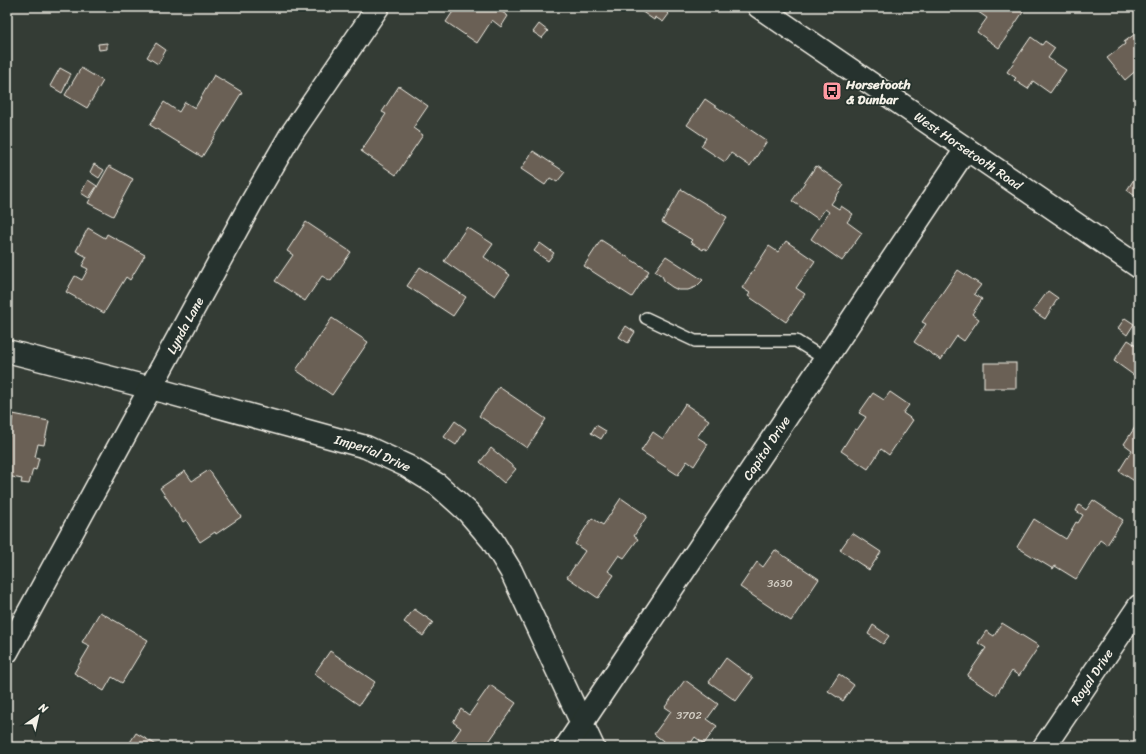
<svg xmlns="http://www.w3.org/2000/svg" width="1146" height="754" font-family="Sriracha,sans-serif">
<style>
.building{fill:#6a6054;stroke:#f4f1e8}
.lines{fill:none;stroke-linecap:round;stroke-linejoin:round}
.service-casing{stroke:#f4f1e8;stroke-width:14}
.minor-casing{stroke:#f4f1e8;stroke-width:25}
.secondary-casing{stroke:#f4f1e8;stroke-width:25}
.service{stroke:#26332d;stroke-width:11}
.minor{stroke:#26332d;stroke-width:22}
.secondary{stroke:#26332d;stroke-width:22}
.labels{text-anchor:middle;stroke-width:3.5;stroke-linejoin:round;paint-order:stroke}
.number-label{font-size:11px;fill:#d2cdc3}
.poi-label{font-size:13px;font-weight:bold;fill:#f4f1e8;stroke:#26332d;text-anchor:start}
.street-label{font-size:13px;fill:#f4f1e8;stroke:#26332d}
</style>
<rect width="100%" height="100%" fill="#343c35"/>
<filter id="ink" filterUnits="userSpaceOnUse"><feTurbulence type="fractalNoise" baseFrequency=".025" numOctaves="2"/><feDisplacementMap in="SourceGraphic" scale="8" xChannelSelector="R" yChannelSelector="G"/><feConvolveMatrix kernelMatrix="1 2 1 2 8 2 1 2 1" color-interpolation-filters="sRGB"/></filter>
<g filter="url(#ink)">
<!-- building -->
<g class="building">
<polygon points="456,7 501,7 499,10 508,16 501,27 492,20 477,43 446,22"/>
<polygon points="643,7 661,7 669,14 663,22 655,17 654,20 641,11"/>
<polygon points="971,7 1016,7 1023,12 999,48 977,32 987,18"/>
<polygon points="539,24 548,31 542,38 533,32"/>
<polygon points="1135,34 1137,37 1139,36 1139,68 1125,80 1107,58 1125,44 1124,42"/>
<polygon points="1031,37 1042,45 1045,41 1055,48 1048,58 1066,70 1050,93 1033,81 1028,89 1014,80 1016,78 1007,72"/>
<polygon points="107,43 107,49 99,50 98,44"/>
<polygon points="156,43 166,50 158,64 147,57"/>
<polygon points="60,68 71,74 62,93 50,86"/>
<polygon points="81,68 103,81 87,108 65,95"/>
<polygon points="214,75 242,92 202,157 150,125 164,102 179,112 185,102 195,108"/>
<polygon points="399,86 428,106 413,128 423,135 396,175 361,151 386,114 382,112"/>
<polygon points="705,99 767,141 750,166 731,153 725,162 701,146 706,138 687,125"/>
<polygon points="533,151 565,172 557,182 550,178 545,185 521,169"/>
<polygon points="94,164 104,170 99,178 90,172"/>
<polygon points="109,166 133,179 113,216 88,203"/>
<polygon points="816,166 844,185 831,204 839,209 841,206 853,214 847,222 862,233 842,261 811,239 829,212 825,209 818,219 792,201"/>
<polygon points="1139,169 1139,199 1127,190 1138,173 1137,172"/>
<polygon points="88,180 97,186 89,198 81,193"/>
<polygon points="681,189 727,217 707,250 704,248 703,250 690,242 692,240 662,222"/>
<polygon points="306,222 351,252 331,281 322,276 305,301 275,281 293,255 287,251"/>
<polygon points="467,227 493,244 484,257 510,275 495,296 444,261"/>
<polygon points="88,228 105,238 107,234 145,255 130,280 126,277 104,313 66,292 75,276 82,280 88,269 82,266 87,257 76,251"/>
<polygon points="601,240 649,271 632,297 584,266"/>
<polygon points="786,241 815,261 796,288 805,294 786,322 748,296 750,293 742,288 769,246 778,252"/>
<polygon points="540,243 554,253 548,261 534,251"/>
<polygon points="666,256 703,280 696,287 688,290 678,290 672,287 665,282 662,276 655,271"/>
<polygon points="420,267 466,297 453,316 407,286"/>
<polygon points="958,270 981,285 974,294 982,299 972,314 979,319 964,341 957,336 941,360 914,342 926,324 922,322"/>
<polygon points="1048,291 1058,298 1045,319 1033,311"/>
<polygon points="332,318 368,342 332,395 296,370"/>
<polygon points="1125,318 1134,324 1127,335 1118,328"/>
<polygon points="626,326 635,332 628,343 619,337"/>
<polygon points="1128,340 1139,347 1139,379 1114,361"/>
<rect x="984" y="363" width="32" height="25"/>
<polygon points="499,387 546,419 527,448 479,416"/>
<polygon points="890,392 909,405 903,413 913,420 889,455 881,449 868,469 841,451 855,429 857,430 866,417 859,413 873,393 884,400"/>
<polygon points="685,404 709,420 697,437 708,444 694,466 687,461 678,475 641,451 653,432 663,439"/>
<polygon points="13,414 49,421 44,445 38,444 35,457 39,458 36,470 33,469 29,484 21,483 22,479 7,476 7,436 9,437"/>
<polygon points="455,421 466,429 456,445 444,437"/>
<polygon points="1139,421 1139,484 1119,471 1132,450 1124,444"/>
<polygon points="596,425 606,431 601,439 591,433"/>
<polygon points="491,448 516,469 504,483 480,462"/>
<polygon points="209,470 241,517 216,534 215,532 200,542 186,520 183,522 160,488 185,471 192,481"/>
<polygon points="621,498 647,516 634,536 638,539 624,558 619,555 608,571 614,575 598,598 567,577 585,551 575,544 592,518 603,525"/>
<polygon points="1093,500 1123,520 1107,545 1100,540 1076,579 1055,566 1053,569 1017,547 1034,519 1066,539 1076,522 1078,523 1083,515 1076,511 1079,505 1086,510"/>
<polygon points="852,533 881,552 869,570 840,550"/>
<polygon points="775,550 819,579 791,621 740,587 757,562 763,567"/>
<polygon points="414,609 433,622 423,636 404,622"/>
<polygon points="100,612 148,640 122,683 112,677 104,691 74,673 90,646 82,642"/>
<polygon points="1002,623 1039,646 1019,676 1012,671 996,695 967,676 986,648 978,643 986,631 994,636"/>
<polygon points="873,625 889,636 883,644 868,634"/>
<polygon points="330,651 375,682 359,705 314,674"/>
<polygon points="726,658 753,678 736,701 709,682"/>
<polygon points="839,674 854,685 843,701 828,691"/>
<polygon points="685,680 718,704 707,719 717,726 704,744 695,737 688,747 671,747 654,734 671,711 665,707"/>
<polygon points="490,685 516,703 485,747 448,747 461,728 453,722 461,709 469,715"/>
<polygon points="1139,707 1139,720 1133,716"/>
<polygon points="136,733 160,747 127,747"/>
</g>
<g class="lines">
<defs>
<polyline id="service" points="646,318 695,341 796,341 825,359"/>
<g id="minor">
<path id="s1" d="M7 351 151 388 366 447 407 466 438 485 468 512 492 540 511 571 593 747"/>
<path id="s2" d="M7 652 250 205 290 136 378 7"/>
<path id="s3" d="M566 747 966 149"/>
<path id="s4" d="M1044 747 1139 606"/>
</g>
<g id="secondary">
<path id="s5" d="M759 7 1139 267"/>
</g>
</defs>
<!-- service casing -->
<use href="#service" class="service-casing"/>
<!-- minor casing -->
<use href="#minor" class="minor-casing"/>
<!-- secondary casing -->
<use href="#secondary" class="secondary-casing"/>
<!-- service -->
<use href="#service" class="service"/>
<!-- minor -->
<use href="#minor" class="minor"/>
<!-- secondary -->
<use href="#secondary" class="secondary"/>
</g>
</g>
<!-- icons -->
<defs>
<symbol id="bus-square" viewBox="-11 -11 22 22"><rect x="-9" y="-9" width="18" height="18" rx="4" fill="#ff9aa2" stroke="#26332d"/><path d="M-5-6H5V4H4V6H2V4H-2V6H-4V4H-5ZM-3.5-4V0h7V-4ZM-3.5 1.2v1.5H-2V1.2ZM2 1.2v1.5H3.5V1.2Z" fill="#111"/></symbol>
</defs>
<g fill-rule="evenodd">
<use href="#bus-square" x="821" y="80" width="22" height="22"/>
</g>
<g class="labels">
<!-- number labels -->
<g class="number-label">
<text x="780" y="587">3630</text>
<text x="689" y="719">3702</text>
</g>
<!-- poi labels -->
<g class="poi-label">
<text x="846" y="89">Horsetooth<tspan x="846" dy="15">&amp; Dunbar</tspan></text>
</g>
<!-- street labels -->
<g class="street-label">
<text dy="5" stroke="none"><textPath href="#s5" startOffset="254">West Horsetooth Road</textPath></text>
<text dy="5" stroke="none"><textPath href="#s2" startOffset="372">Lynda Lane</textPath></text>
<text dy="5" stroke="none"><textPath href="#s3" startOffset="360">Capitol Drive</textPath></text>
<text dy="5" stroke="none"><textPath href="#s1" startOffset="380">Imperial Drive</textPath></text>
<text dy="5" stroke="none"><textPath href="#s4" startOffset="85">Royal Drive</textPath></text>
</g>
</g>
<!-- margin -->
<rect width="1146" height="754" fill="none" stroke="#26332d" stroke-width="24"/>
<rect x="12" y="12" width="1122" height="730" fill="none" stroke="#f4f1e8" stroke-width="1.5" filter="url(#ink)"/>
<!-- north arrow -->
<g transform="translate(38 716) rotate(34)" stroke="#26332d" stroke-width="3" paint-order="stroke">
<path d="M0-3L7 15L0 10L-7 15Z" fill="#f4f1e8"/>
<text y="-6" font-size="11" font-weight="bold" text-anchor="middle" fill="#f4f1e8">N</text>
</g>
</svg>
